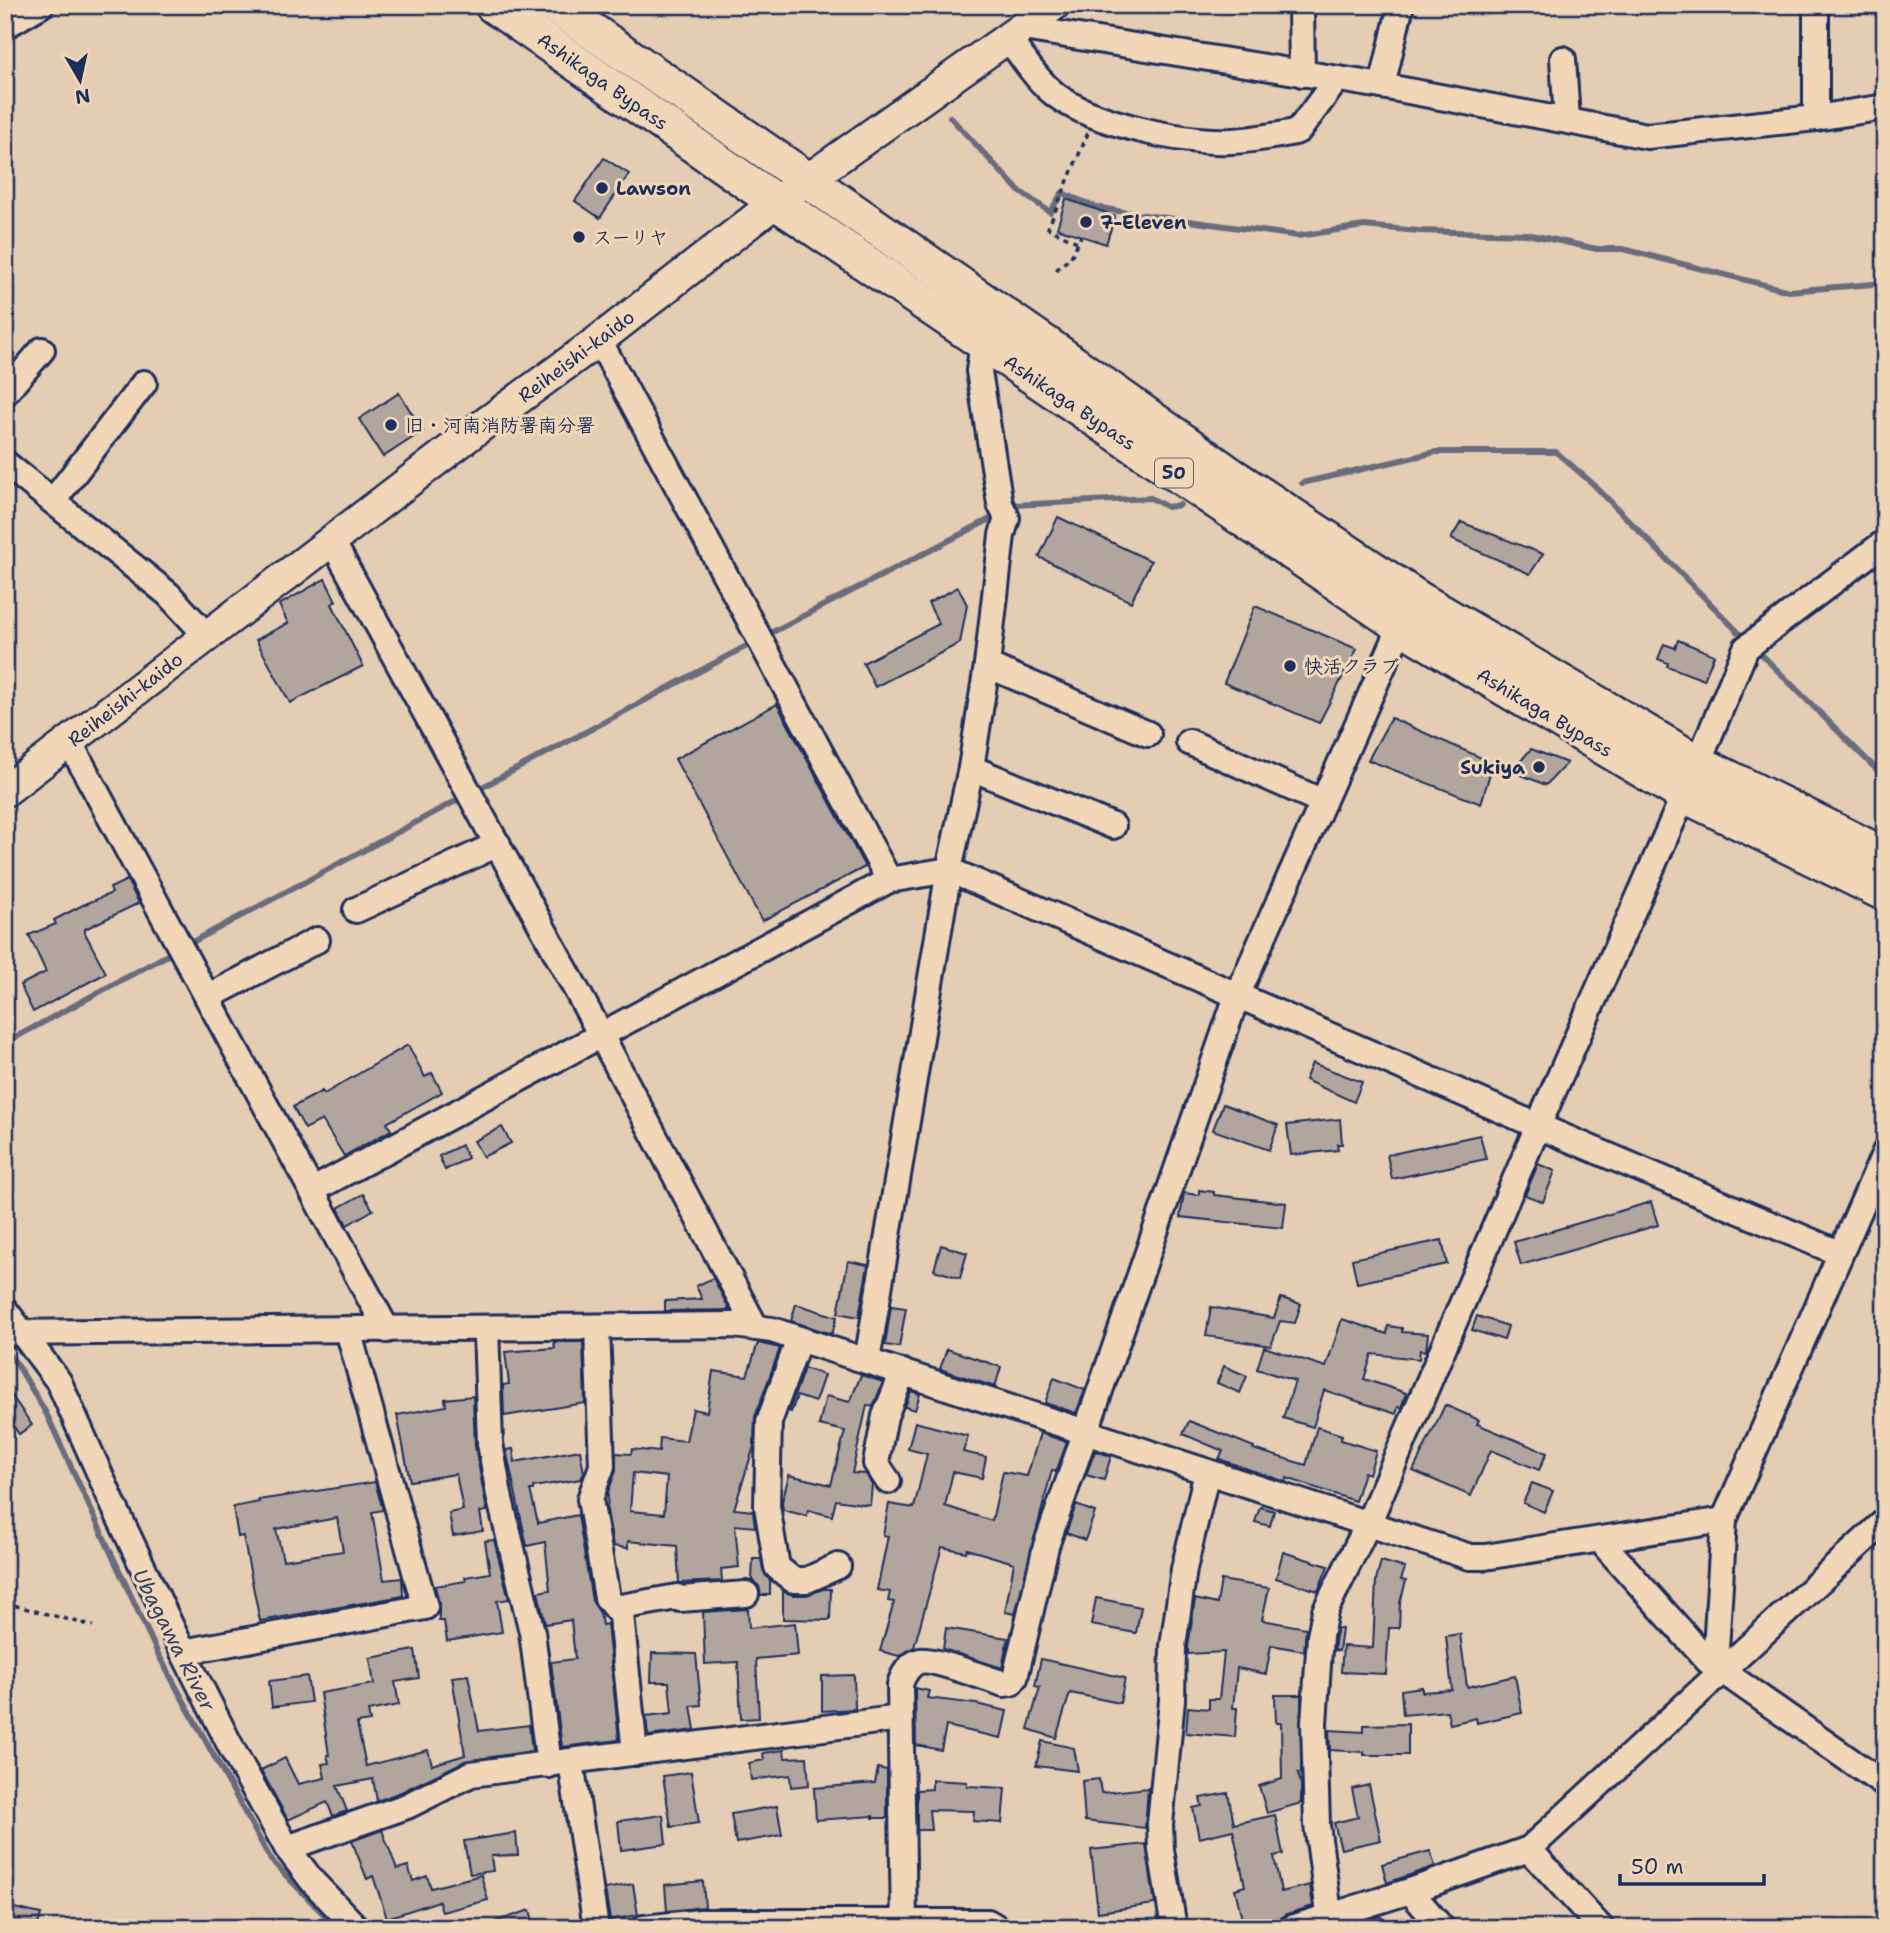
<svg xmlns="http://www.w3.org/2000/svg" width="1890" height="1933" font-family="'Shantell Sans','Klee One',sans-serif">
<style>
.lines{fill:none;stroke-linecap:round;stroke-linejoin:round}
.stream{stroke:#696c7e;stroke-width:6}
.building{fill:#b2a59e;stroke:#1b2f5e;stroke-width:2;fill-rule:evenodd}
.minor-casing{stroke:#1b2f5e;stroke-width:30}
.major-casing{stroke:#1b2f5e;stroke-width:35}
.highway-casing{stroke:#1b2f5e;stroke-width:40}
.path{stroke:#1b2f5e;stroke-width:3.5;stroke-dasharray:5 5;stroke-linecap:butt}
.minor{stroke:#f1d7b8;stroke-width:24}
.major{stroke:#f1d7b8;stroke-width:30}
.highway{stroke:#f1d7b8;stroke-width:35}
.poi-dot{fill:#1b2f5e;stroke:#f1d7b8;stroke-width:2.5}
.labels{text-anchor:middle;stroke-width:6;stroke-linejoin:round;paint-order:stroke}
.shield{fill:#f1d7b8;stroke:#5b6179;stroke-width:2}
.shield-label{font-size:18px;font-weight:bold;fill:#1b2f5e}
.street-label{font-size:19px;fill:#1b2f5e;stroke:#f1d7b8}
.poi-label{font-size:19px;font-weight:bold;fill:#1b2f5e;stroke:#f1d7b8;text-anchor:start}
.water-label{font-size:21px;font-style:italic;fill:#354369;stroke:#f1d7b8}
</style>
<rect width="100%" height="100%" fill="#e4cdb3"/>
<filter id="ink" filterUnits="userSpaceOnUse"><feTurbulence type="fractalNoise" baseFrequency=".0143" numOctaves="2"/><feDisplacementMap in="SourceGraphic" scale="14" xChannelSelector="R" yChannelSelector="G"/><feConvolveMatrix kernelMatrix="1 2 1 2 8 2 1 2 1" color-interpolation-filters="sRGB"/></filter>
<g filter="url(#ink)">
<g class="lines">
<!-- stream -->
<g class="stream">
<polyline points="950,117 1019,191 1050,212 1062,193 1096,207 1123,212 1298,236 1364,226 1419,231 1527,234 1597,249 1623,249 1789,291 1885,283"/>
<polyline points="1302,483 1436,452 1556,452 1592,483 1747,641"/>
<polyline points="1007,509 1014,505 1151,498 1167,507 1180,505"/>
<polyline points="765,636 998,515"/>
<polyline points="1755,648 1885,778"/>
<polyline points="475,791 756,641"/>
<polyline points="185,946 465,796"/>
<polyline points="5,1043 175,951"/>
<polyline points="5,1351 17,1364 46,1413 158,1654 271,1860 337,1928"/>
</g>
</g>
<!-- building -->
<g class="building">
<polygon points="604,158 629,174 600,218 575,201"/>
<polygon points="1066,199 1115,216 1106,244 1057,228"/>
<polygon points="399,393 423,431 383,457 359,419"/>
<polygon points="1058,517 1151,561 1131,602 1039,557"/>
<polygon points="1461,522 1543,554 1530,574 1451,539"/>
<polygon points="325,579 336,601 332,604 363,666 290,703 256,640 288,623 279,605"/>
<polygon points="958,587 967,605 960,643 875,687 863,663 939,624 928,603"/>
<polygon points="1255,606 1357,649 1319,723 1224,683"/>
<polygon points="1678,640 1714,655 1704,680 1667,666 1668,663 1658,659 1664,644 1675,648"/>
<polygon points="777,704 865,867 762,921 675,759"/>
<polygon points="1391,718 1493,763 1481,804 1368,760"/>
<polygon points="1531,749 1567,763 1546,785 1512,771"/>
<polygon points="127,880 139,903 85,929 85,933 106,973 33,1012 20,985 46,972 29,935 56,924 54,920 83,905 112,893 110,888"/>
<polygon points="408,1045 425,1077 432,1073 442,1092 387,1123 391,1130 344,1156 322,1120 305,1129 293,1107 322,1091 324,1094"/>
<polygon points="1312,1063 1362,1082 1354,1102 1305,1080"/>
<polygon points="1223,1104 1278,1125 1269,1150 1213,1130"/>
<polygon points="1340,1119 1342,1144 1337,1144 1338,1150 1291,1155 1287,1125"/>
<polygon points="502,1127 511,1143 483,1157 474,1141"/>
<polygon points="1480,1135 1486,1159 1392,1179 1387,1155"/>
<polygon points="461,1145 468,1158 445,1170 439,1156"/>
<polygon points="1538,1164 1555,1171 1543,1202 1525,1195"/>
<polygon points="1199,1190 1214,1192 1214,1195 1286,1203 1283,1228 1180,1217 1184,1193 1199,1195"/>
<polygon points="363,1194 373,1210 347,1225 338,1208"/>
<polygon points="1651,1202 1658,1225 1521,1265 1514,1242"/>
<polygon points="1442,1240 1447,1264 1357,1283 1352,1259"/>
<polygon points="941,1245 967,1253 960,1278 934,1270"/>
<polygon points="848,1261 868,1265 859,1317 838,1313"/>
<polygon points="713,1278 730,1310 665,1311 665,1301 702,1299 696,1286"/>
<polygon points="1281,1298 1301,1304 1295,1323 1280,1321 1271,1346 1206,1336 1211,1307 1274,1318"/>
<polygon points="796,1304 837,1317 832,1334 791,1321"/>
<polygon points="891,1306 906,1308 899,1347 885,1345"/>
<polygon points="1477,1316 1508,1326 1504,1340 1472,1330"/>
<polygon points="1342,1319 1387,1334 1388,1326 1402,1328 1402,1332 1428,1334 1426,1351 1420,1350 1419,1359 1372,1354 1364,1379 1406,1393 1401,1408 1398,1407 1396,1414 1324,1390 1313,1427 1283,1418 1295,1381 1257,1369 1264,1347 1326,1367"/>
<polygon points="554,1342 583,1342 585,1403 504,1416 503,1385 509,1384 505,1352 555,1348"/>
<path d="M758 1343 780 1348 755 1417 754 1446 734 1509 753 1511 755 1527 735 1525 739 1567 721 1569 722 1581 679 1583 677 1546 628 1541V1548L613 1546 607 1510 608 1492 616 1471V1453L631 1454 632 1449 659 1452 660 1438 686 1441 693 1409 707 1412 713 1371 747 1376ZM633 1473 667 1477 664 1514 630 1511Z"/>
<polygon points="947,1349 1001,1367 995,1387 940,1369"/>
<polygon points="1224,1366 1247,1376 1240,1393 1217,1383"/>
<polygon points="804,1368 824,1375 815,1402 797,1396 791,1412 789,1411"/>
<polygon points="861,1375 883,1382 873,1407 867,1405 852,1473 866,1474 872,1485 870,1505 836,1500 832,1516 808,1510 807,1516 783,1510 782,1502 789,1475 831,1485 845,1431 819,1425 826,1396 850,1402"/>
<polygon points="1054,1378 1085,1390 1076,1413 1045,1403"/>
<polygon points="5,1386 32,1425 19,1434 5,1414"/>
<polygon points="911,1391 920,1394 915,1410 905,1407"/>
<polygon points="473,1396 475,1446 487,1511 480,1512 483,1531 453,1536 449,1513 463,1510 456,1474 410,1481 397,1415 446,1406 445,1399"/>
<polygon points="1445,1405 1479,1420 1477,1424 1547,1453 1539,1470 1491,1450 1471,1496 1413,1471"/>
<polygon points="1189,1421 1254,1447 1253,1449 1306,1465 1317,1427 1342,1435 1341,1440 1376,1451 1369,1474 1364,1472 1355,1501 1287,1478 1286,1482 1219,1459 1223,1451 1183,1434"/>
<polygon points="915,1422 968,1436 963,1452 986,1457 982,1478 953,1472 945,1506 992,1521 1003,1472 1027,1476 1040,1433 1067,1442 1056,1472 1052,1470 1015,1614 1005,1612 1014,1563 967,1549 966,1552 942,1547 914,1647 899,1656 880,1651 894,1602 888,1601 890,1592 877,1590 888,1536 883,1535 889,1504 914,1508 927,1454 908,1449"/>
<polygon points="513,1449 515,1462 580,1450 584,1473 581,1479 533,1487 533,1490 530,1490 538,1523 578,1515 592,1601 600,1613 602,1625 607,1624 619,1740 562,1747 551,1662 575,1659 571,1620 545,1624 538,1592 550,1590 545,1542 527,1546 506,1450"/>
<polygon points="1095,1451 1111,1456 1104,1480 1086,1475"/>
<path d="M375 1482 383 1510 372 1512 384 1580 402 1578 403 1596 260 1621 243 1536 238 1537 233 1507 259 1502 258 1500ZM337 1518 343 1551 283 1560 276 1529Z"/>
<polygon points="1532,1483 1553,1491 1544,1512 1523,1503"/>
<polygon points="1076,1505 1095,1512 1085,1540 1066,1533"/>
<polygon points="1260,1507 1274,1511 1270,1526 1255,1522"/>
<polygon points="494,1540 509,1599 497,1601 502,1632 447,1641 444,1621 439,1621 439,1603 435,1586 466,1581 465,1577 490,1573 485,1541"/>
<polygon points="1283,1552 1328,1566 1318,1591 1276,1578"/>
<polygon points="753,1559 761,1559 763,1570 770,1581 770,1595 761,1595 759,1586 752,1580"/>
<polygon points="1381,1561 1405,1568 1401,1580 1406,1581 1400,1603 1399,1628 1389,1628 1386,1674 1341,1672 1343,1646 1373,1648 1376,1580"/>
<polygon points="1221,1580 1269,1588 1262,1620 1306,1628 1304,1651 1271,1645 1266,1674 1237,1668 1233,1708 1237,1708 1235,1737 1186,1733 1188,1707 1209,1709 1209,1699 1219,1699 1224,1652 1188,1654 1188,1647 1195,1599 1217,1604"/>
<polygon points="823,1589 831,1589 830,1620 783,1619 783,1591 793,1595 807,1595"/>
<polygon points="1096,1598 1141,1607 1136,1633 1091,1625"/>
<polygon points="748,1609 749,1628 795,1623 798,1655 756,1659 759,1718 741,1719 738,1662 705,1664 703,1612"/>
<polygon points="946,1628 1008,1638 1002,1668 943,1649"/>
<polygon points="1337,1628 1342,1629 1339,1651 1334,1650"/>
<polygon points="1460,1634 1467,1687 1515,1676 1522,1713 1477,1723 1476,1718 1450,1724 1447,1711 1403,1715 1401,1690 1422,1687 1422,1692 1452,1690 1446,1636"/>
<polygon points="415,1650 419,1678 395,1682 399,1705 368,1711 370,1721 357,1723 366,1766 428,1750 432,1765 465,1755 452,1677 468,1675 479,1731 529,1725 532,1751 465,1761 401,1792 377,1801 373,1779 337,1786 347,1811 333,1816 327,1802 288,1820 261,1770 285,1758 298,1784 325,1778 322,1764 329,1763 327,1755 329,1755 320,1693 374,1684 370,1658"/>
<polygon points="652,1653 696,1654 701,1705 691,1706 695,1730 648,1736 646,1716 672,1713 669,1682 651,1682"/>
<polygon points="1041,1659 1125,1678 1120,1703 1070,1693 1056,1738 1028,1729 1040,1687 1035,1686"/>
<polygon points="854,1675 855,1709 822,1711 822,1676"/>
<polygon points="307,1676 311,1702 272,1707 269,1681"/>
<polygon points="915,1688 929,1691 927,1698 976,1704 1007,1711 1001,1738 946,1726 941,1750 916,1745"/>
<polygon points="1275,1695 1301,1695 1301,1773 1298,1773 1301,1784 1301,1803 1267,1813 1259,1786 1282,1779 1281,1723 1276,1723"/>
<polygon points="1408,1724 1408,1755 1364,1755 1364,1752 1330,1750 1329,1730 1364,1732 1364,1725"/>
<polygon points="1042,1741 1074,1748 1078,1771 1036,1766"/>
<polygon points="784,1750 785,1758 807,1757 809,1785 791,1787 790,1775 751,1780 749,1763 764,1760 763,1753"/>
<polygon points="878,1768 887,1770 887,1818 873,1818 873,1816 816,1820 814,1788 875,1783"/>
<polygon points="691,1772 699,1823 671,1827 663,1776"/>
<polygon points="1099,1779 1101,1793 1148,1788 1145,1828 1085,1821 1082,1781"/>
<polygon points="932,1780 967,1782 967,1786 1005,1788 1002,1823 973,1821 974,1811 929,1810 931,1830 917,1830 917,1790 932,1789"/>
<polygon points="1369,1785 1381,1840 1341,1849 1334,1823 1358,1817 1352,1789"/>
<polygon points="1228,1793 1234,1824 1275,1815 1283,1854 1274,1856 1281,1892 1310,1885 1313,1906 1287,1914 1281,1918 1277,1926 1244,1928 1235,1889 1245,1886 1233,1830 1199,1838 1193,1808 1202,1806 1200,1798"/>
<polygon points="777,1806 782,1835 736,1843 731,1814"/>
<polygon points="663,1815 666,1844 621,1850 618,1821"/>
<polygon points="382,1830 397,1869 408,1866 413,1881 427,1876 431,1888 481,1875 488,1900 442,1912 439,1901 387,1918 373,1876 367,1879 352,1841"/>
<polygon points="516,1833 518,1855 491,1856 493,1871 470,1874 464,1841"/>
<polygon points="1146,1844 1155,1904 1098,1912 1091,1850"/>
<polygon points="1430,1851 1435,1866 1387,1883 1382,1864"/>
<polygon points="703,1881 705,1907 667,1911 665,1885"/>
<polygon points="633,1884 638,1915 610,1920 605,1889"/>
<polygon points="14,1908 41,1914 37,1928 9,1928"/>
<polygon points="530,1910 535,1928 485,1928 485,1925"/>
<polygon points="1380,1916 1390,1928 1350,1928 1354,1924"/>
</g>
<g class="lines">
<defs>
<g id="minor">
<polyline points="1301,5 1302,74"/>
<polyline points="5,26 41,5"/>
<polyline points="1023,28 1382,86 1647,136 1816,118 1885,107"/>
<path d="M1008 38C1023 58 1037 81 1057 96 1095 124 1184 143 1231 141 1253 140 1274 136 1295 132L1299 130 1337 79"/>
<polyline points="1563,59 1567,120"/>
<polyline points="1382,86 1401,5"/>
<polyline points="1816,118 1816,5"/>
<polyline points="599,340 889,880"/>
<polyline points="5,393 42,350"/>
<polyline points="5,463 168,594 207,636"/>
<polyline points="53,501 144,383"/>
<polyline points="332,541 601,1035 756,1328"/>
<polyline points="987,665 1148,734"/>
<polyline points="1189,742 1323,802"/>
<polyline points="70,743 387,1330"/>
<polyline points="971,768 1113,826"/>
<polyline points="356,910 498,844"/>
<polyline points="208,997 317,940"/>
<polyline points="313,1190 889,880 949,870 1538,1126 1839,1253"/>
<polyline points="5,1310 59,1382 113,1504 183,1652 233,1751 287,1848 313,1882 357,1928"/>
<polyline points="597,1327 602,1466 590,1499 607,1598 621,1615 635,1753"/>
<polyline points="486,1328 490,1443 499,1495 532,1632 549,1765"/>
<polyline points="5,1333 734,1325 772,1330 799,1339 1470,1557 1485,1557 1724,1520"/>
<polyline points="799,1339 769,1422 767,1506 777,1567 793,1580 807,1580 838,1566"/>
<polyline points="867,1361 949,870 971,768 987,665 1002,535 1007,518 1000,504 979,371 983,342"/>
<polyline points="888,1481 876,1463 885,1416 903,1372"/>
<polyline points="1603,1539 1606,1547 1708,1661 1885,1785"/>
<polyline points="615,1608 677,1597 680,1599 746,1594"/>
<polyline points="183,1652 425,1607 348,1330"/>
<polyline points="1721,1670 1716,1649 1724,1520 1885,1152"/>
<polyline points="571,1762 596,1928"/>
<polyline points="287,1848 407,1806 471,1774 900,1718"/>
<polyline points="1529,1849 1601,1928"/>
<polyline points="1410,1891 1442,1928"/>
<path d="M904 1924 900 1685C902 1676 910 1663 920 1661 932 1658 989 1679 1004 1684L1011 1683 1015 1678 1046 1546 1237 996 1401 626"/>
<polyline points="644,1928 701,1922 988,1922 998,1928"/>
<polyline points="1174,1928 1161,1850 1160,1824 1172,1700 1173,1646 1184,1569 1207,1472"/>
<polyline points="1292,1928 1410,1891 1529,1849 1885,1521"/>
<polyline points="1331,1928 1317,1825 1314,1723 1320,1636 1325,1611 1368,1524 1538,1126 1698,763 1746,648 1885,542"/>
</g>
<polyline id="major" points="5,791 476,430 599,340 776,202 1054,5"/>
<g id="highway">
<polyline points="493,5 776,202 1401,626 1683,794 1885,893"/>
<polyline points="554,5 1047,345 1232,476 1418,599 1698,763 1885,856"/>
</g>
</defs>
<!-- minor casing -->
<use href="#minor" class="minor-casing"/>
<!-- major casing -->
<use href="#major" class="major-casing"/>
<!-- highway casing -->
<use href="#highway" class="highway-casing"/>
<!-- path -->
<g class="path">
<polyline points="1077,242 1048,228 1088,133"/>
<polyline points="1056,270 1071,257 1081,236"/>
<polyline points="5,1603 93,1626"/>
</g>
<!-- minor -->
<use href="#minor" class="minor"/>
<!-- major -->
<use href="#major" class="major"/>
<!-- highway -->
<use href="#highway" class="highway"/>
</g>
</g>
<!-- markers -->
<g class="poi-dot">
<circle cx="602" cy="188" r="7"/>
<circle cx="1086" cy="222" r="7"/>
<circle cx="579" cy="237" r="7"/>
<circle cx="391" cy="425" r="7"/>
<circle cx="1290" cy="666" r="7"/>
<circle cx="1539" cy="767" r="7"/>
</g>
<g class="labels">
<!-- shield labels -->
<rect class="shield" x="1155" y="458.5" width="38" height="29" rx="5"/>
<g class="shield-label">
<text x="1174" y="479">50</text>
</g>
<!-- street labels -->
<g class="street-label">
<text transform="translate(603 81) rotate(35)" y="7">Ashikaga Bypass</text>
<text transform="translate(576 356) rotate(-37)" y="7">Reiheishi-kaido</text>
<text transform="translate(1070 402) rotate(34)" y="7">Ashikaga Bypass</text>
<text transform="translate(125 699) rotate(-38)" y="7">Reiheishi-kaido</text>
<text transform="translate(1545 712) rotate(31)" y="7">Ashikaga Bypass</text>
</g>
<!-- poi labels -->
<g class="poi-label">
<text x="616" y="195">Lawson</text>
<text x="1100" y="229">7-Eleven</text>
<text x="593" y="244">スーリヤ</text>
<text x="405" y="432">旧・河南消防署南分署</text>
<text x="1304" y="673">快活クラブ</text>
<text x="1525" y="774" text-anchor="end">Sukiya</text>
</g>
<!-- water labels -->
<g class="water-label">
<text transform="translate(174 1640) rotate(63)" y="7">Ubagawa River</text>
</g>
</g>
<!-- margin -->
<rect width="1890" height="1933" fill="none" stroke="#f1d7b8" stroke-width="28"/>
<rect x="14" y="14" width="1862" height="1905" fill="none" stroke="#1b2f5e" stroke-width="2.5" filter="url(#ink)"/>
<!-- north arrow -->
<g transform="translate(80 80) rotate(171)" stroke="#f1d7b8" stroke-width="5" paint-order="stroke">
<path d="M0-5L12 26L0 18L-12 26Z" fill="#1b2f5e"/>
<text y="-10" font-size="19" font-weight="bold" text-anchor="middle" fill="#1b2f5e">N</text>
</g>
<!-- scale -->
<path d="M1620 1874v10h144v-10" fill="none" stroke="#1b2f5e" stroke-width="3.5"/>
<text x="1631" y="1874" font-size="21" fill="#1b2f5e" stroke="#f1d7b8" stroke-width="5" paint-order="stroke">50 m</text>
</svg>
